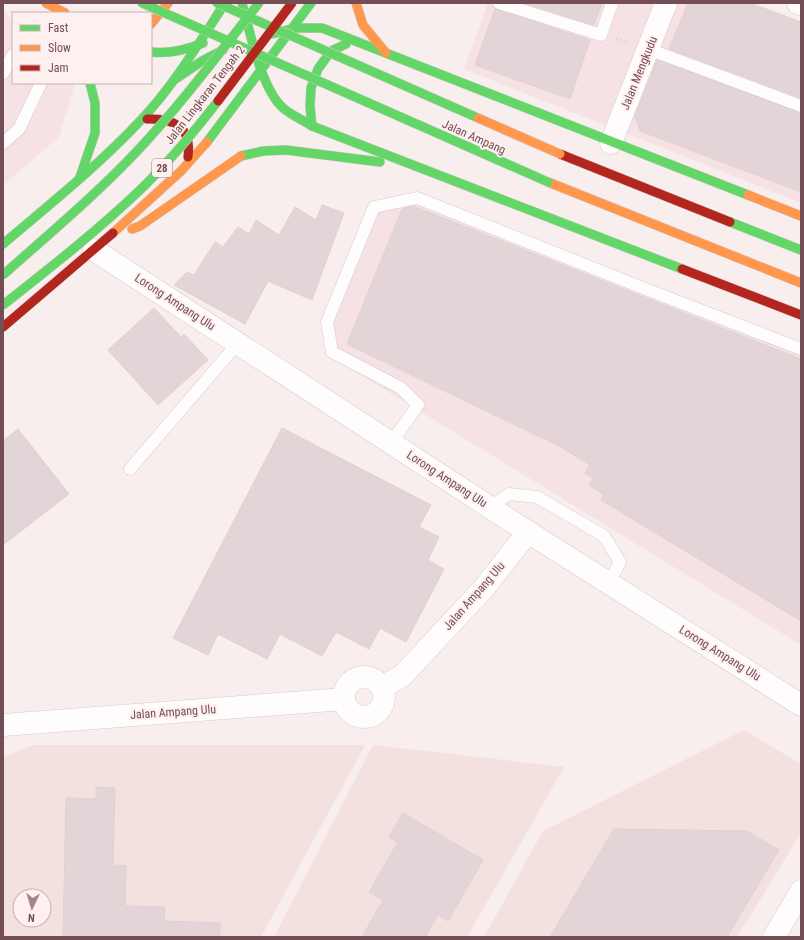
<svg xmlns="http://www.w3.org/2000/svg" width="804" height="940" font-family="'Roboto Condensed',sans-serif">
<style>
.residential{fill:#f3e1e0;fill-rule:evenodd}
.commercial{fill:#f6e2e5}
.building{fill:#e3d5d7;stroke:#e0d0d2}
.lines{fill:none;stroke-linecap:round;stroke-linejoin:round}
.lane-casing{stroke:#d6caca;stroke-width:13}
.street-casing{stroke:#d6caca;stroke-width:23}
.fast-casing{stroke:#d7caca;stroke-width:10}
.slow-casing{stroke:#d7caca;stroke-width:10}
.jam-casing{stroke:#d7caca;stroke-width:10}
.path{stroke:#d8ccce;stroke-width:2.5;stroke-dasharray:1 3;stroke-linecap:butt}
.lane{stroke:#fefcfc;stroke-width:12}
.street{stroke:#fefcfc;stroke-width:22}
.fast{stroke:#63d668;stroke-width:9}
.slow{stroke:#ff974d;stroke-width:9}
.jam{stroke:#b3261e;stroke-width:9}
.fast-bridge-casing{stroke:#d7caca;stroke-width:10;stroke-linecap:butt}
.slow-bridge-casing{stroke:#d7caca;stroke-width:10;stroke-linecap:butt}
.jam-bridge-casing{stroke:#d7caca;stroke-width:10;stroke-linecap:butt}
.fast-bridge{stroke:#63d668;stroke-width:9}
.slow-bridge{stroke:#ff974d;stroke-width:9}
.jam-bridge{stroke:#b3261e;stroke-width:9}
.labels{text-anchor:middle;stroke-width:4;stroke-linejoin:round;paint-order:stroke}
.shield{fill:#fef0ef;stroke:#9e7f83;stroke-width:1}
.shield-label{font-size:11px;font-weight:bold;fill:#754e55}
.street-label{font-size:12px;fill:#754e55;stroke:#fef0ef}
</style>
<rect width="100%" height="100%" fill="#f7eeed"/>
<!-- residential -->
<g class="residential">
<polygon points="744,730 801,764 801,833 737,937 484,937 543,831"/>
<path d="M34 745H365L261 937H3V757ZM20 896H44V920H20Z"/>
<polygon points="373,745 564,767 467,937 274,937"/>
</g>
<!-- commercial -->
<g class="commercial">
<polygon points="483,3 751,3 801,22 801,203 464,69 487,6"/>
<polygon points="3,10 13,21 13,83 71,83 74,86 59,137 3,185"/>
<polygon points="418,203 801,353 801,645 338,361 331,322 378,210"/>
</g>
<!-- building -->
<g class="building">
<polygon points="524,3 602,3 594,25"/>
<polygon points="688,3 750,3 801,22 801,98 669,49"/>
<polygon points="495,9 590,40 570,99 475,65"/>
<polygon points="657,60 801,113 801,192 640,131 635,116"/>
<polygon points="322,205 344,213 312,300 268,281 245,324 174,285 187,272 194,275 215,242 223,247 238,227 249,234 256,220 279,235 295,207 316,220"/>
<polygon points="413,206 801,359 801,621 601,500 604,495 589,485 593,478 585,473 590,465 561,447 347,344 402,209"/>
<polygon points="154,308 181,337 184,334 208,360 158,405 108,350"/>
<polygon points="282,428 431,505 419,527 439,537 428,560 444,569 406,642 380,628 369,649 336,632 322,656 280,634 267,659 218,634 208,655 173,638"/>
<polygon points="18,429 69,494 3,545 3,441"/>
<polygon points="96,787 115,788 113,865 126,866 125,906 165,907 164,921 220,923 220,937 63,937 66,798 96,799"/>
<polygon points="403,813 483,860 448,921 438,915 425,937 362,937 383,900 369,892 398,842 389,837"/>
<polygon points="614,829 747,831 779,850 727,937 550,937"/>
</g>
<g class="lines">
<defs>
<g id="lane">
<polyline points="499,3 601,35 612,3"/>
<polyline points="648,49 801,106"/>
<polyline points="3,73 13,55"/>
<polyline points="3,143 19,129 41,83"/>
<polyline points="391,443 418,405 401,388 332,352 327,322 374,207 417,198 643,288 801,349"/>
<polyline points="130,469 238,343"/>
<polyline points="490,507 509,494 537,497 604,536 620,562 609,583"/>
</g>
<g id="street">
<polyline points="798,3 801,4"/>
<polyline points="611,143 666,3"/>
<polyline points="94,250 528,532 801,705"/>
<circle cx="364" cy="697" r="20"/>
<polyline points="382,687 402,676 484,588 528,532"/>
<polyline points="3,725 344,699"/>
<polyline points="774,937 801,891"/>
</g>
<g id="fast">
<path d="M242 3C250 32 261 88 283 108 291 115 303 120 312 126L682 269"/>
<polyline points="271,34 296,28 322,28 748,195"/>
<path d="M151 52C169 54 186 50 203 43"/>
<polyline points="174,80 202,61 223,50"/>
<polyline points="312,126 310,106 311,88 318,69 331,51 346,44"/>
<polyline points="207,142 311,3"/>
<polyline points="241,156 263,151 286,150 380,162"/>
<polyline points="80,177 95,133 95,103 90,83"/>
<polyline points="730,222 801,250"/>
<path d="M3 244C50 204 99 165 141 120 174 85 199 43 225 3"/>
</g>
<g id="slow">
<polyline points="46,3 65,13"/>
<polyline points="356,3 363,25 386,53"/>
<polyline points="151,24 168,3"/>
<polyline points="548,182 801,283"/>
<polyline points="748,195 801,216"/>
<polyline points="132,229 140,226 241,156"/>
<polyline points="113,233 181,171 207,142"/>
</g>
<g id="jam">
<path d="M147 119C174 118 192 127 188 157"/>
<polyline points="560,154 730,222"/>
<polyline points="682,269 801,315"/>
<polyline points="3,327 113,233"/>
</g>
</defs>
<!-- lane casing -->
<use href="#lane" class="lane-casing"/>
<!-- street casing -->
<use href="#street" class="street-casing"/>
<!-- fast casing -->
<use href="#fast" class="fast-casing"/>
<!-- slow casing -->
<use href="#slow" class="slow-casing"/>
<!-- jam casing -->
<use href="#jam" class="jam-casing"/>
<!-- path -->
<polyline class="path" points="616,39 628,43"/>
<!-- lane -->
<use href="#lane" class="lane"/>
<!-- street -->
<use href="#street" class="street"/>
<!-- fast -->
<use href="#fast" class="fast"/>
<!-- slow -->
<use href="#slow" class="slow"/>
<!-- jam -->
<use href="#jam" class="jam"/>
<defs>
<g id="fast-bridge">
<polyline points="142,3 548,182"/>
<polyline points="217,3 478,118"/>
<path d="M3 275C49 234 97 194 139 149 182 103 220 52 259 3"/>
<path d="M3 305C50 268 97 231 140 190 169 162 194 132 218 101"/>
</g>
<polyline id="slow-bridge" points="478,118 560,154"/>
<polyline id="jam-bridge" points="218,101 292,3"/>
</defs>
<!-- fast-bridge casing -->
<use href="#fast-bridge" class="fast-bridge-casing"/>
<!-- slow-bridge casing -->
<use href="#slow-bridge" class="slow-bridge-casing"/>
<!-- jam-bridge casing -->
<use href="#jam-bridge" class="jam-bridge-casing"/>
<!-- fast-bridge -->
<use href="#fast-bridge" class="fast-bridge"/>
<!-- slow-bridge -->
<use href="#slow-bridge" class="slow-bridge"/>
<!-- jam-bridge -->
<use href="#jam-bridge" class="jam-bridge"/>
</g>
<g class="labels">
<!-- shield labels -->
<rect class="shield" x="152" y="159" width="20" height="18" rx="3"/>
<g class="shield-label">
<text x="162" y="172">28</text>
</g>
<!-- street labels -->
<g class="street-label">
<text transform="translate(639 73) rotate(-68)" y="4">Jalan Mengkudu</text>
<text transform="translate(205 95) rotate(-52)" y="4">Jalan Lingkaran Tengah 2</text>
<text transform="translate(474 137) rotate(24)" y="4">Jalan Ampang</text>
<text transform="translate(175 302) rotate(33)" y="4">Lorong Ampang Ulu</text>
<text transform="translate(447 479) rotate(33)" y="4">Lorong Ampang Ulu</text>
<text transform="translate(474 596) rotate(-49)" y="4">Jalan Ampang Ulu</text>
<text transform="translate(720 653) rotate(32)" y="4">Lorong Ampang Ulu</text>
<text transform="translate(173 712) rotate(-4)" y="4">Jalan Ampang Ulu</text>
</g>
</g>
<!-- border -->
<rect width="804" height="940" fill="none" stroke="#754e55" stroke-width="8"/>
<!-- legend -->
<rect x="12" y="12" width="140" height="72" fill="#fef0ef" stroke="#c7afb1"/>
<rect x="20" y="25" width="20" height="6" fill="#63d668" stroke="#c7afb1"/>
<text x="48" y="32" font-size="12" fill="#754e55">Fast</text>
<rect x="20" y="45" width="20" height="6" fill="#ff974d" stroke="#c7afb1"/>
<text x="48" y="52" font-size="12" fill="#754e55">Slow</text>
<rect x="20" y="65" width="20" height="6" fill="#b3261e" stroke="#c7afb1"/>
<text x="48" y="72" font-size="12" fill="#754e55">Jam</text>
<!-- north arrow -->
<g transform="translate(32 908) rotate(184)"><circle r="19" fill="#fef0ef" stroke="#c7afb1"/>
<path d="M0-3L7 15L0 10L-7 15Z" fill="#a2868a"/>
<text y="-6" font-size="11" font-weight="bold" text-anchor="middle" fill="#754e55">N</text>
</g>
</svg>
